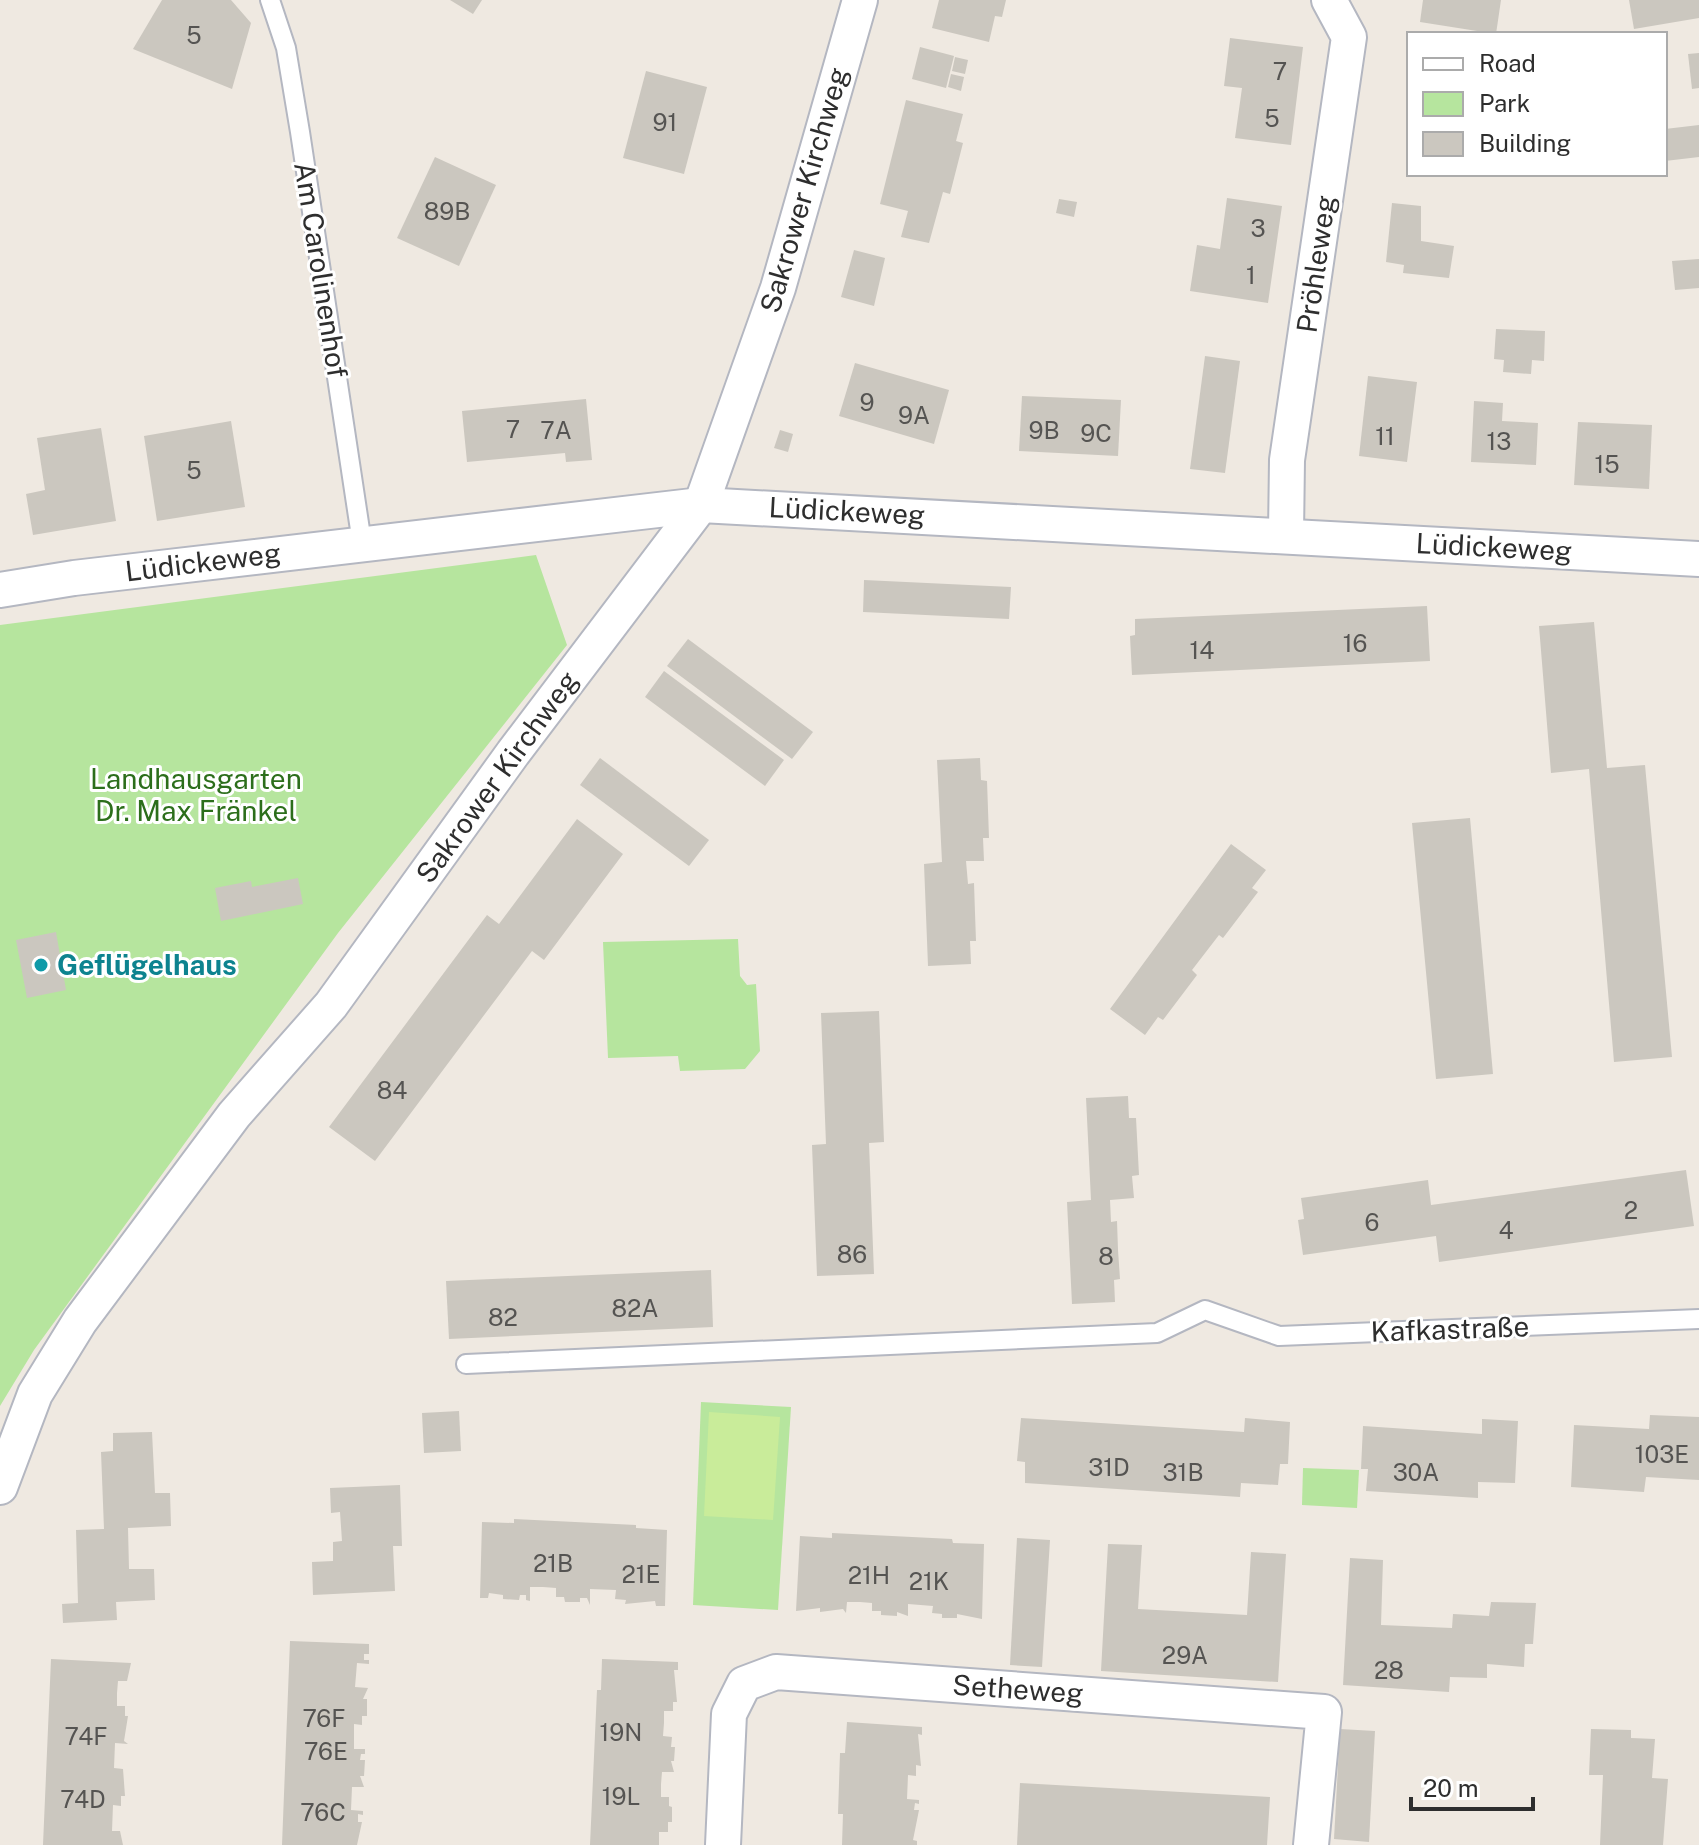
<svg xmlns="http://www.w3.org/2000/svg" width="1699" height="1845" font-family="'Public Sans',sans-serif">
<style>
.green{fill:#b6e59e}
.pitch{fill:#c9ec9a}
.building{fill:#cbc7bf}
.lines{fill:none;stroke-linecap:round;stroke-linejoin:round}
.lane-casing{stroke:#b4b7c1;stroke-width:22}
.street-casing{stroke:#b4b7c1;stroke-width:38}
.lane{stroke:#fff;stroke-width:18}
.street{stroke:#fff;stroke-width:34}
.culture-dot{fill:#0f9aa8;stroke:#fff;stroke-width:3}
.labels{text-anchor:middle;stroke-width:6;stroke-linejoin:round;paint-order:stroke}
.number-label{font-size:24px;fill:#555452}
.street-label{font-size:28px;fill:#2e2e2e;stroke:#fff}
.park-label{font-size:28px;fill:#2c6e1b;stroke:#fff}
.culture-label{font-size:28px;font-weight:bold;fill:#0d838f;stroke:#fff;text-anchor:start}
</style>
<rect width="100%" height="100%" fill="#efe9e1"/>
<!-- green -->
<g class="green">
<polygon points="536,555 567,645 338,933 34,1350 0,1406 0,625"/>
<polygon points="738,939 740,976 747,985 756,984 760,1051 745,1069 680,1071 678,1056 608,1058 603,942"/>
<polygon points="701,1402 791,1407 778,1610 693,1605"/>
<polygon points="1303,1468 1359,1470 1357,1508 1302,1505"/>
</g>
<!-- pitch -->
<polygon class="pitch" points="709,1412 780,1417 773,1520 704,1516"/>
<!-- building -->
<g class="building">
<polygon points="162,0 231,0 251,23 232,89 133,49"/>
<polygon points="450,0 482,0 473,14"/>
<polygon points="939,0 1006,0 1002,17 995,16 989,42 932,28"/>
<polygon points="1423,0 1501,0 1496,34 1420,22"/>
<polygon points="1629,0 1699,0 1699,18 1634,29"/>
<polygon points="1230,38 1303,47 1291,145 1235,138 1242,88 1224,86"/>
<polygon points="920,47 954,56 946,88 912,79"/>
<polygon points="1699,53 1699,88 1692,89 1688,54"/>
<polygon points="955,57 968,60 965,74 952,71"/>
<polygon points="646,71 707,87 684,174 623,158"/>
<polygon points="951,74 964,77 961,91 948,87"/>
<polygon points="906,100 963,114 956,141 963,143 950,194 943,192 929,243 901,237 908,211 880,204"/>
<polygon points="1699,125 1699,157 1665,161 1665,129"/>
<polygon points="435,157 496,185 459,266 397,238"/>
<polygon points="1227,198 1282,206 1268,303 1190,291 1197,245 1220,249"/>
<polygon points="1059,199 1077,202 1074,217 1056,213"/>
<polygon points="1392,203 1421,206 1421,241 1454,246 1449,278 1403,273 1404,265 1386,262"/>
<polygon points="854,250 885,258 874,306 841,297"/>
<polygon points="1699,259 1699,288 1675,290 1672,261"/>
<polygon points="1496,329 1545,331 1544,361 1532,360 1531,374 1503,372 1504,360 1494,359"/>
<polygon points="1205,356 1240,361 1225,473 1190,469"/>
<polygon points="855,363 949,390 934,444 839,416"/>
<polygon points="1368,376 1417,382 1407,462 1359,456"/>
<polygon points="1022,396 1121,400 1118,456 1019,451"/>
<polygon points="586,399 592,460 566,462 565,453 467,462 462,411"/>
<polygon points="1474,401 1503,403 1502,421 1538,423 1536,465 1471,462"/>
<polygon points="231,421 245,507 157,521 144,436"/>
<polygon points="1578,422 1652,425 1649,489 1574,485"/>
<polygon points="101,428 116,521 33,535 26,494 45,490 37,438"/>
<polygon points="780,430 793,434 788,452 774,448"/>
<polygon points="864,580 1011,587 1009,619 863,612"/>
<polygon points="1427,606 1430,661 1132,675 1130,636 1135,635 1135,619"/>
<polygon points="1594,622 1607,768 1645,765 1672,1057 1614,1062 1589,769 1551,773 1539,626"/>
<polygon points="688,639 813,732 792,759 667,666"/>
<polygon points="664,671 784,760 765,786 645,697"/>
<polygon points="600,758 709,840 689,866 580,785"/>
<polygon points="980,758 981,780 987,781 989,838 983,838 984,861 966,861 968,884 974,883 975,913 976,941 970,941 971,964 928,966 924,864 942,862 937,760"/>
<polygon points="1470,818 1493,1074 1436,1079 1412,823"/>
<polygon points="577,819 623,854 544,960 532,951 375,1161 329,1127 487,915 499,924"/>
<polygon points="1231,844 1266,870 1252,888 1258,892 1223,938 1219,935 1192,970 1197,975 1163,1020 1158,1017 1145,1035 1110,1009"/>
<polygon points="298,878 303,904 221,921 215,888 251,881 252,887"/>
<polygon points="56,932 66,990 27,998 16,940"/>
<polygon points="879,1011 884,1142 869,1143 874,1274 817,1276 812,1145 826,1144 821,1013"/>
<polygon points="1128,1096 1129,1118 1136,1118 1139,1175 1132,1176 1134,1198 1110,1200 1111,1222 1117,1221 1118,1250 1120,1279 1114,1280 1115,1302 1072,1304 1067,1202 1091,1200 1086,1098"/>
<polygon points="1686,1170 1694,1226 1439,1262 1436,1236 1303,1255 1298,1220 1304,1219 1301,1198 1428,1180 1431,1205"/>
<polygon points="711,1270 713,1327 449,1339 446,1281"/>
<polygon points="459,1411 461,1451 424,1453 422,1413"/>
<polygon points="1650,1415 1699,1417 1699,1480 1646,1477 1644,1492 1571,1487 1574,1425 1649,1429"/>
<polygon points="1021,1418 1244,1432 1245,1418 1290,1422 1288,1464 1280,1464 1278,1485 1241,1483 1240,1497 1025,1483 1025,1462 1017,1461"/>
<polygon points="1482,1419 1518,1421 1515,1483 1478,1482 1478,1498 1366,1491 1368,1469 1361,1469 1363,1426 1482,1434"/>
<polygon points="152,1432 155,1493 170,1493 171,1526 128,1528 129,1569 154,1569 155,1600 116,1602 117,1620 63,1623 62,1604 78,1603 76,1530 104,1529 101,1452 113,1451 113,1433"/>
<polygon points="400,1485 402,1546 393,1546 395,1591 313,1595 312,1562 333,1561 333,1542 342,1541 340,1512 331,1513 330,1488"/>
<polygon points="514,1519 636,1525 636,1528 667,1530 665,1606 656,1606 655,1601 625,1604 626,1600 615,1599 616,1590 590,1589 590,1605 587,1598 580,1598 580,1602 565,1602 564,1597 556,1597 556,1588 543,1587 530,1587 530,1601 526,1600 526,1595 520,1595 519,1600 503,1599 503,1595 489,1593 488,1598 480,1598 482,1522 514,1523"/>
<polygon points="832,1533 952,1539 953,1543 984,1544 982,1619 957,1614 957,1618 942,1618 942,1614 932,1613 933,1606 908,1604 908,1616 897,1612 897,1616 881,1615 881,1611 872,1611 872,1603 860,1602 847,1602 846,1613 843,1609 820,1612 820,1608 796,1611 800,1536 832,1538"/>
<polygon points="1017,1538 1050,1540 1042,1667 1010,1665"/>
<polygon points="1108,1544 1142,1545 1138,1609 1247,1615 1251,1552 1286,1554 1278,1682 1101,1671"/>
<polygon points="1350,1558 1383,1560 1381,1625 1452,1628 1453,1614 1489,1616 1491,1602 1536,1603 1533,1644 1525,1644 1524,1667 1487,1664 1487,1678 1450,1677 1449,1692 1343,1685"/>
<polygon points="290,1641 369,1644 369,1654 364,1654 364,1660 369,1660 369,1664 357,1663 355,1687 368,1688 363,1699 367,1699 367,1716 362,1716 362,1725 354,1724 354,1749 365,1749 365,1754 361,1754 360,1760 365,1760 364,1776 360,1776 364,1787 352,1787 351,1810 363,1811 363,1815 358,1814 358,1822 362,1822 357,1845 282,1845"/>
<polygon points="51,1659 131,1663 127,1681 118,1681 117,1693 117,1706 125,1706 125,1716 128,1716 124,1741 128,1744 115,1743 114,1768 123,1769 125,1796 121,1796 121,1806 113,1805 112,1831 120,1831 123,1845 43,1845"/>
<polygon points="602,1659 678,1662 678,1670 674,1670 677,1702 673,1702 673,1711 664,1711 664,1723 663,1736 672,1737 671,1747 675,1747 674,1761 671,1761 674,1772 662,1772 661,1784 661,1797 669,1797 669,1806 672,1807 672,1822 668,1822 668,1832 659,1832 659,1845 590,1845 597,1690 601,1690"/>
<polygon points="847,1722 922,1727 922,1735 918,1734 921,1766 916,1765 916,1776 908,1775 907,1799 919,1800 919,1804 915,1803 914,1810 919,1810 913,1840 917,1841 917,1845 842,1845 843,1814 838,1814 840,1753 845,1753"/>
<polygon points="1340,1729 1375,1731 1369,1842 1334,1839"/>
<polygon points="1591,1729 1631,1730 1631,1738 1655,1739 1652,1778 1668,1779 1663,1845 1600,1845 1603,1775 1589,1775"/>
<polygon points="1020,1783 1270,1797 1267,1845 1017,1845"/>
</g>
<g class="lines">
<defs>
<g id="lane">
<polyline points="270,0 286,48 300,132 362,543"/>
<polyline points="466,1364 1157,1333 1205,1310 1279,1336 1699,1319"/>
</g>
<g id="street">
<polyline points="1286,534 1287,460 1349,37 1329,0"/>
<polyline points="0,590 74,578 701,505 1699,559"/>
<polyline points="0,1487 35,1394 80,1321 234,1115 331,1005 513,753 701,505 778,288 860,0"/>
<polyline points="723,1845 729,1714 744,1684 776,1672 1324,1712 1311,1845"/>
</g>
</defs>
<!-- lane casing -->
<use href="#lane" class="lane-casing"/>
<!-- street casing -->
<use href="#street" class="street-casing"/>
<!-- lane -->
<use href="#lane" class="lane"/>
<!-- street -->
<use href="#street" class="street"/>
</g>
<!-- markers -->
<circle class="culture-dot" cx="41" cy="965" r="8"/>
<g class="labels">
<!-- number labels -->
<g class="number-label">
<text x="194" y="44">5</text>
<text x="1280" y="80">7</text>
<text x="1272" y="127">5</text>
<text x="665" y="131">91</text>
<text x="447" y="220">89B</text>
<text x="1258" y="237">3</text>
<text x="1251" y="284">1</text>
<text x="867" y="411">9</text>
<text x="914" y="424">9A</text>
<text x="513" y="438">7</text>
<text x="556" y="439">7A</text>
<text x="1044" y="439">9B</text>
<text x="1096" y="442">9C</text>
<text x="1385" y="445">11</text>
<text x="1499" y="450">13</text>
<text x="1607" y="473">15</text>
<text x="194" y="479">5</text>
<text x="1355" y="652">16</text>
<text x="1202" y="659">14</text>
<text x="392" y="1099">84</text>
<text x="1631" y="1219">2</text>
<text x="1372" y="1231">6</text>
<text x="1506" y="1239">4</text>
<text x="852" y="1263">86</text>
<text x="1106" y="1265">8</text>
<text x="635" y="1317">82A</text>
<text x="503" y="1326">82</text>
<text x="1662" y="1463">103E</text>
<text x="1109" y="1476">31D</text>
<text x="1183" y="1481">31B</text>
<text x="1416" y="1481">30A</text>
<text x="553" y="1572">21B</text>
<text x="641" y="1583">21E</text>
<text x="869" y="1584">21H</text>
<text x="929" y="1590">21K</text>
<text x="1185" y="1664">29A</text>
<text x="1389" y="1679">28</text>
<text x="324" y="1727">76F</text>
<text x="621" y="1741">19N</text>
<text x="86" y="1745">74F</text>
<text x="326" y="1760">76E</text>
<text x="621" y="1805">19L</text>
<text x="83" y="1808">74D</text>
<text x="323" y="1821">76C</text>
</g>
<!-- street labels -->
<g class="street-label">
<text transform="translate(804 190) rotate(-74)" y="10">Sakrower Kirchweg</text>
<text transform="translate(1316 264) rotate(-82)" y="10">Pröhleweg</text>
<text transform="translate(321 270) rotate(81)" y="10">Am Carolinenhof</text>
<text transform="translate(847 511) rotate(3)" y="10">Lüdickeweg</text>
<text transform="translate(1494 547) rotate(3)" y="10">Lüdickeweg</text>
<text transform="translate(203 562) rotate(-7)" y="10">Lüdickeweg</text>
<text transform="translate(497 777) rotate(-54)" y="10">Sakrower Kirchweg</text>
<text transform="translate(1450 1329) rotate(-2)" y="10">Kafkastraße</text>
<text transform="translate(1018 1689) rotate(4)" y="10">Setheweg</text>
</g>
<!-- park labels -->
<g class="park-label">
<text x="196" y="789">Landhausgarten<tspan x="196" dy="32">Dr. Max Fränkel</tspan></text>
</g>
<!-- culture labels -->
<g class="culture-label">
<text x="57" y="975">Geflügelhaus</text>
</g>
</g>
<!-- legend -->
<rect x="1407" y="32" width="260" height="144" fill="#ffffff" stroke="#ababab" stroke-width="2"/>
<rect x="1423" y="58" width="40" height="12" fill="#ffffff" stroke="#ababab" stroke-width="2"/>
<text x="1479" y="72" font-size="24" fill="#2e2e2e">Road</text>
<rect x="1423" y="92" width="40" height="24" fill="#b6e59e" stroke="#ababab" stroke-width="2"/>
<text x="1479" y="112" font-size="24" fill="#2e2e2e">Park</text>
<rect x="1423" y="132" width="40" height="24" fill="#cbc7bf" stroke="#ababab" stroke-width="2"/>
<text x="1479" y="152" font-size="24" fill="#2e2e2e">Building</text>
<!-- scale -->
<path d="M1411 1797v12h122v-12" fill="none" stroke="#2e2e2e" stroke-width="4"/>
<text x="1423" y="1797" font-size="24" fill="#2e2e2e" stroke="#ffffff" stroke-width="6" paint-order="stroke">20 m</text>
</svg>
